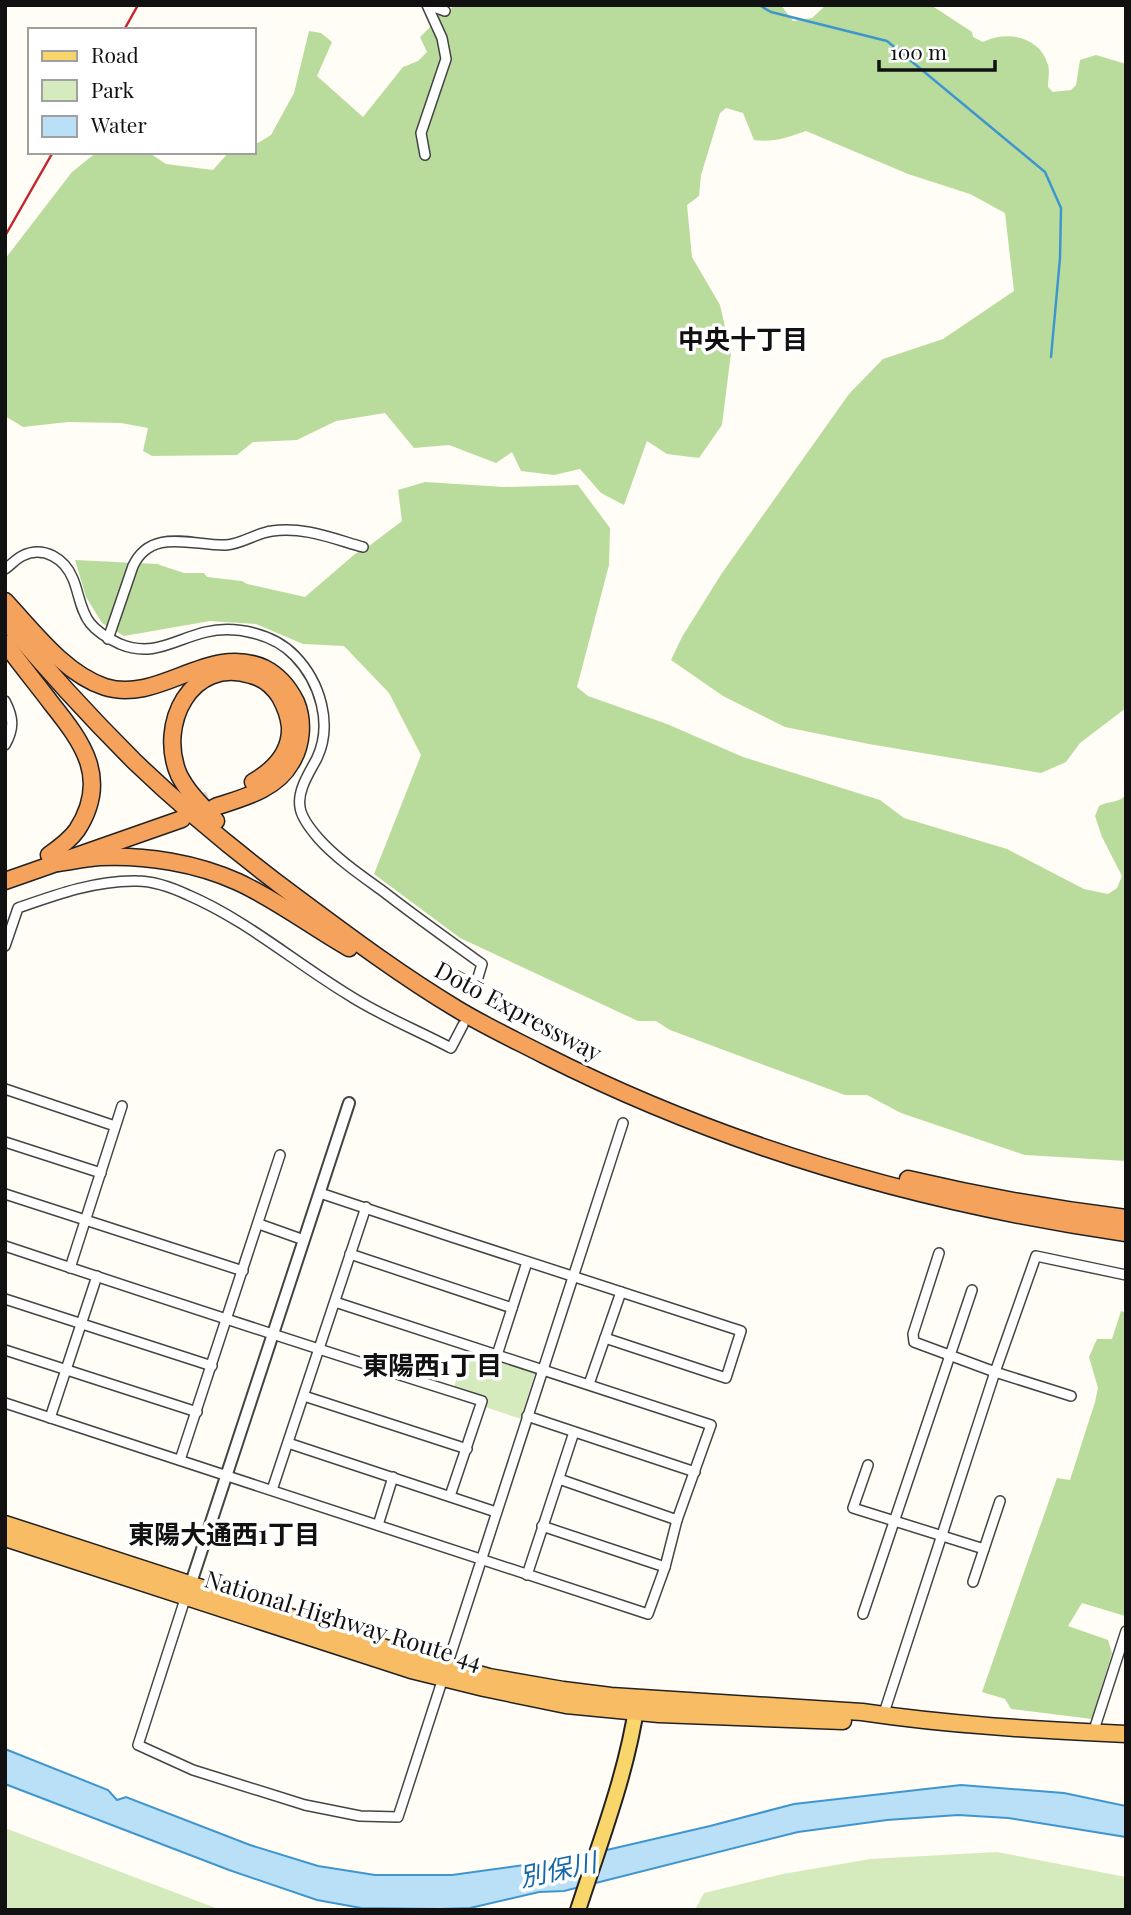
<svg xmlns="http://www.w3.org/2000/svg" width="1131" height="1915" font-family="'Playfair Display','Noto Sans JP',serif">
<style>
.green{fill:#d5ebbd}
.forest{fill:#b9dc9c}
.water{fill:#b9e0f7;stroke:#3f96cf;stroke-width:2}
.lines{fill:none;stroke-linecap:round;stroke-linejoin:round}
.stream{stroke:#3f96cf;stroke-width:2.5}
.motorway-tunnel{stroke:#dbdad3;stroke-width:16;stroke-dasharray:16 8;stroke-linecap:butt}
.minor-casing{stroke:#444;stroke-width:12}
.tertiary-casing{stroke:#444;stroke-width:14}
.primary-casing{stroke:#222;stroke-width:18}
.trunk-casing{stroke:#222;stroke-width:19}
.motorway-casing{stroke:#222;stroke-width:19}
.minor{stroke:#fff;stroke-width:9}
.tertiary{stroke:#fff;stroke-width:10}
.primary{stroke:#f9d66b;stroke-width:14}
.trunk{stroke:#f7bc64;stroke-width:16}
.motorway{stroke:#f5a25d;stroke-width:16}
.rail{stroke:#c4262e;stroke-width:2.5}
.labels{text-anchor:middle;stroke-width:7;stroke-linejoin:round;paint-order:stroke}
.street-label{font-size:24px;fill:#111;stroke:#fff}
.neighbourhood-label{font-size:26px;font-weight:bold;fill:#111;stroke:#fff}
.water-label{font-size:26px;font-style:italic;fill:#1768a6;stroke:#fff}
</style>
<rect width="100%" height="100%" fill="#fffdf5"/>
<!-- green -->
<g class="green">
<polygon points="466,1351 535,1373 521,1419 485,1407 488,1398 454,1387"/>
<polygon points="5,1828 221,1910 5,1910"/>
<polygon points="997,1852 1126,1877 1126,1910 687,1910 696,1908 704,1893 783,1874 870,1859"/>
</g>
<!-- forest -->
<g class="forest">
<path d="M453 5H781L793 21 812 18 826 5H931L972 32 973 37 983 42C1006 30 1040 36 1048 65 1050 71 1048 80 1048 87L1053 92 1071 90 1076 85 1080 60 1096 55 1126 64V708L1080 743 1066 762 1041 773 869 744 785 727 723 696 671 660 682 637 722 573 849 394 883 359 943 339 1014 291 1005 213 970 194 908 174 806 131C789 137 773 143 754 140L743 113 726 108 720 113 701 175 699 196 687 205 692 257 720 305 731 353 722 425 699 458 667 454 647 441 624 505 601 493 580 469 554 475 521 471 512 452 496 463 449 445 414 448 385 413 336 421 297 440 253 442 237 455 152 456 143 451 148 428 121 423 68 422 23 427 5 416V259L72 172 97 152H148L166 164 213 170 229 152H254V142L258 143 271 135 294 93 309 31 321 33 332 42 317 76 363 117 403 67 418 61 427 52 420 37 434 23V10L448 15Z"/>
<path d="M425 482 504 487 578 485 610 528 609 565 577 687 588 696 667 724 743 757 880 800 904 818 1007 849 1084 889 1108 894 1117 888 1122 876 1102 837 1095 816 1099 806C1108 801 1119 803 1126 795V1161L1025 1155 901 1113 867 1095H845L670 1030 656 1021H638L460 938 374 874 421 755 389 693 344 646 303 644 256 624 210 621 124 636 102 623 86 597 75 560 157 564 184 573H204L207 577 242 581 247 584 305 597 355 554 369 546 402 521 398 490Z"/>
<polygon points="1121,1311 1126,1313 1126,1613 1125,1616 1082,1603 1068,1626 1108,1640 1112,1653 1092,1719 1011,1709 1005,1699 982,1692 1057,1478 1070,1480 1095,1402 1098,1388 1089,1357 1097,1339 1112,1339"/>
</g>
<!-- water -->
<polygon class="water" points="5,1749 108,1790 117,1800 126,1797 250,1845 318,1866 375,1875 452,1875 568,1859 710,1826 794,1804 961,1785 1064,1793 1126,1806 1126,1837 1008,1818 958,1815 887,1820 798,1832 564,1891 539,1892 470,1908 440,1909 361,1908 317,1900 229,1870 5,1784"/>
<g class="lines">
<!-- stream -->
<polyline class="stream" points="759,5 771,12 887,41 1045,172 1061,208 1060,258 1051,357"/>
<!-- motorway-tunnel -->
<polyline class="motorway-tunnel" points="175,811 209,799"/>
<defs>
<g id="minor">
<polyline points="428,5 445,11"/>
<polyline points="425,155 421,133 446,59 442,38 427,5"/>
<path d="M5 569C11 565 16 559 22 556 44 545 65 559 73 579 79 593 80 610 90 623 98 633 109 639 120 644 154 658 175 639 206 632 236 625 274 634 295 656 320 682 333 724 317 758 310 772 297 790 300 807 301 817 312 831 319 839 337 859 362 876 384 892 416 917 449 940 482 964L473 994"/>
<path d="M108 639 133 566C151 527 193 546 226 545 242 544 256 533 272 531 303 526 334 539 363 547"/>
<path d="M5 701C14 718 14 729 5 745"/>
<path d="M5 946 18 908C55 895 96 880 137 881 154 881 173 888 188 895 246 920 293 961 347 994 379 1015 417 1030 451 1048L463 1025"/>
<polyline points="5,1089 115,1126"/>
<polyline points="5,1142 101,1173"/>
<polyline points="320,1193 452,1237 741,1331 726,1378 605,1338"/>
<polyline points="5,1194 243,1271"/>
<polyline points="259,1224 304,1240"/>
<path d="M5 1246C164 1299 323 1351 482 1401L450 1496"/>
<polyline points="939,1253 913,1334 914,1342 995,1372 1071,1396"/>
<polyline points="350,1254 512,1308"/>
<polyline points="70,1268 122,1106"/>
<polyline points="5,1299 212,1366"/>
<polyline points="5,1350 197,1412"/>
<polyline points="497,1355 527,1262"/>
<polyline points="589,1384 621,1292"/>
<polyline points="304,1396 467,1449"/>
<polyline points="5,1403 648,1614 665,1567 677,1520 711,1425 335,1302"/>
<polyline points="527,1416 695,1472"/>
<polyline points="50,1418 97,1276"/>
<polyline points="288,1443 496,1512"/>
<polyline points="180,1460 280,1155"/>
<polyline points="868,1465 853,1508 984,1549"/>
<polyline points="559,1479 677,1520"/>
<polyline points="272,1490 366,1207"/>
<polyline points="378,1525 393,1477"/>
<polyline points="542,1526 665,1567"/>
<polyline points="527,1575 574,1432"/>
<polyline points="973,1582 1000,1501"/>
<polyline points="186,1596 138,1745 193,1770 305,1805 360,1816 398,1817 623,1123"/>
<polyline points="863,1614 972,1290"/>
<polyline points="883,1716 995,1372 1036,1256 1126,1275"/>
<polyline points="1093,1733 1126,1631"/>
</g>
<polyline id="tertiary" points="189,1589 349,1103"/>
<path id="primary" d="M578 1910C600 1842 627 1773 637 1703"/>
<g id="trunk">
<path d="M5 1524 398 1652 489 1677 563 1690 611 1696 862 1712C949 1725 1038 1730 1126 1734"/>
<polyline points="5,1538 411,1670 484,1688 566,1705 659,1714 843,1721"/>
</g>
<g id="motorway">
<path d="M5 601C33 631 65 674 105 687 160 704 208 643 264 668 278 675 289 688 296 702 304 721 302 746 291 763 276 790 242 798 215 807"/>
<path d="M5 620C46 669 89 716 134 761 186 811 242 857 300 900 351 938 402 976 457 1009 485 1026 515 1040 544 1055 726 1147 924 1204 1126 1233"/>
<path d="M5 643C20 664 36 683 51 703 83 743 110 779 77 830 70 840 59 848 49 855"/>
<path d="M216 821C203 807 188 793 179 775 157 725 191 656 251 675 263 678 273 686 280 697 285 706 289 716 290 727 291 753 274 770 253 782"/>
<path d="M58 863C72 861 86 858 100 857 146 855 196 863 238 882 277 900 312 927 349 948"/>
<polyline points="5,881 182,819"/>
<path d="M908 1179C980 1196 1052 1209 1126 1218"/>
</g>
</defs>
<!-- minor casing -->
<use href="#minor" class="minor-casing"/>
<!-- tertiary casing -->
<use href="#tertiary" class="tertiary-casing"/>
<!-- primary casing -->
<use href="#primary" class="primary-casing"/>
<!-- trunk casing -->
<use href="#trunk" class="trunk-casing"/>
<!-- motorway casing -->
<use href="#motorway" class="motorway-casing"/>
<!-- minor -->
<use href="#minor" class="minor"/>
<!-- tertiary -->
<use href="#tertiary" class="tertiary"/>
<!-- primary -->
<use href="#primary" class="primary"/>
<!-- trunk -->
<use href="#trunk" class="trunk"/>
<!-- motorway -->
<use href="#motorway" class="motorway"/>
<!-- rail -->
<g class="rail">
<polyline points="124,30 138,5"/>
<polyline points="5,236 53,152"/>
</g>
</g>
<g class="labels">
<!-- street labels -->
<g class="street-label">
<text transform="translate(518 1012) rotate(28)" y="8">Dōtō Expressway</text>
<text transform="translate(343 1621) rotate(17)" y="8">National Highway Route 44</text>
</g>
<!-- neighbourhood labels -->
<g class="neighbourhood-label">
<text x="743" y="349">中央十丁目</text>
<text x="432" y="1375">東陽西1丁目</text>
<text x="224" y="1544">東陽大通西1丁目</text>
</g>
<!-- water labels -->
<g class="water-label">
<text transform="translate(558 1870) rotate(-12)" y="9">別保川</text>
</g>
</g>
<!-- border -->
<rect width="1131" height="1915" fill="none" stroke="#111111" stroke-width="14"/>
<!-- legend -->
<rect x="28" y="28" width="228" height="126" fill="#ffffff" stroke="#a0a0a0" stroke-width="2"/>
<rect x="42" y="51" width="35" height="10" fill="#f9d66b" stroke="#a0a0a0" stroke-width="2"/>
<text x="91" y="63" font-size="21" fill="#111111">Road</text>
<rect x="42" y="80" width="35" height="21" fill="#d5ebbd" stroke="#a0a0a0" stroke-width="2"/>
<text x="91" y="98" font-size="21" fill="#111111">Park</text>
<rect x="42" y="116" width="35" height="21" fill="#b9e0f7" stroke="#a0a0a0" stroke-width="2"/>
<text x="91" y="133" font-size="21" fill="#111111">Water</text>
<!-- scale -->
<path d="M879 60v10h116v-10" fill="none" stroke="#111111" stroke-width="3.5"/>
<text x="890" y="60" font-size="21" fill="#111111" stroke="#ffffff" stroke-width="5" paint-order="stroke">100 m</text>
</svg>
